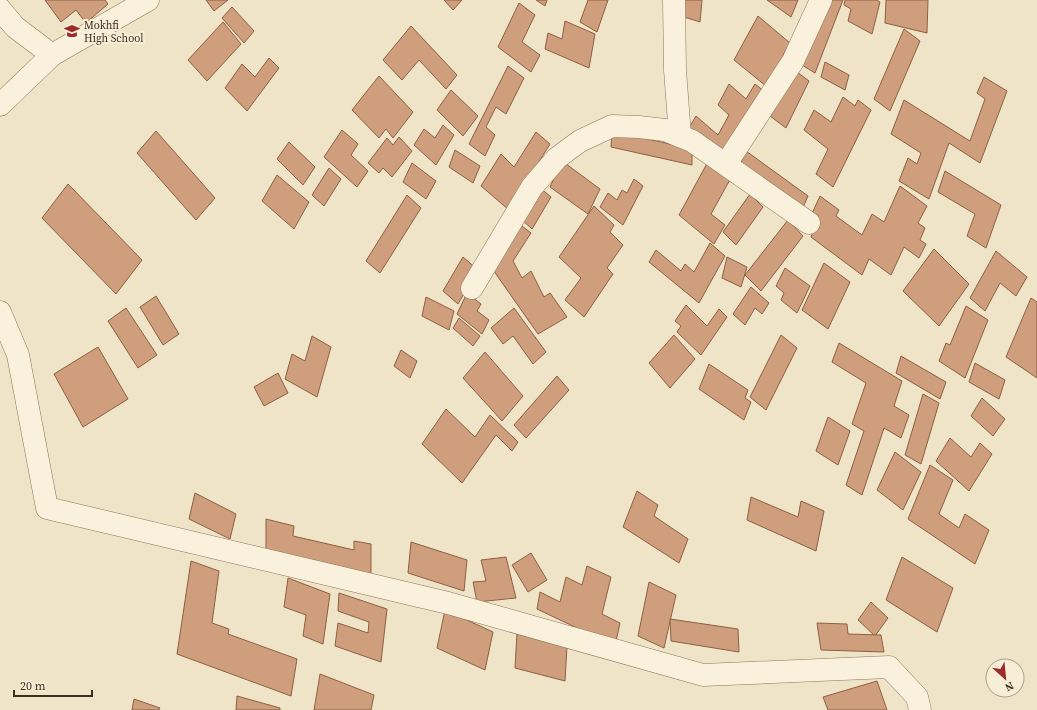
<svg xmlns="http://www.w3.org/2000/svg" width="1037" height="710" font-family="'Source Serif 4',serif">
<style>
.building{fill:#cf9f7d;stroke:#8d5f41}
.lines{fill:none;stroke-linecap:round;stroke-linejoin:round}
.minor-casing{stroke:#8d765c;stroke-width:23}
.minor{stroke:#faf1dc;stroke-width:22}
.labels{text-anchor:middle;stroke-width:4;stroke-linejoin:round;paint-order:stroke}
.poi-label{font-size:11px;fill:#3d2e20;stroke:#f7eed8;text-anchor:start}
</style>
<rect width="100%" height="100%" fill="#f0e4c8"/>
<!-- building -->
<g class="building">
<polygon points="45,0 105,0 108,4 86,23 76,10 61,22"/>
<polygon points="206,0 228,0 214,11"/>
<polygon points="444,0 462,0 453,10"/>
<polygon points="536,0 547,0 545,6"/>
<polygon points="588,0 608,0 597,32 580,22"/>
<polygon points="682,0 702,0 700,22 681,16"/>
<polygon points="767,0 798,0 791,17"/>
<polygon points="827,0 843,0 815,73 802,65"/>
<polygon points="845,0 876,0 880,2 872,34 848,21 851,9 844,5"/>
<polygon points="886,0 928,0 927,33 885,23"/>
<polygon points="519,3 535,15 522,42 540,55 531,72 498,47"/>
<polygon points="232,7 254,31 244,43 222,18"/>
<polygon points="758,16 790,43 766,86 734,60"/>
<polygon points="565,21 595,34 589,68 545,49 548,33 562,39"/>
<polygon points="223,22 241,44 207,81 188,60"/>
<polygon points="411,26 457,75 446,89 419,60 402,80 383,60"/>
<polygon points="904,29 920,41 890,111 874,99"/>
<polygon points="269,58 279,68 247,111 225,88 242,64 255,77"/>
<polygon points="825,62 849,75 845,90 821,77"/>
<polygon points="508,66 524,78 506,114 496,107 486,127 495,135 485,156 469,144"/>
<polygon points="793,69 809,81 786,128 770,116"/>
<polygon points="379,76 413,112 393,138 386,129 379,138 352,110"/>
<polygon points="984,77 1007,91 980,163 949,143 929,199 899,181 908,158 917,164 921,153 891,134 904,100 970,141 985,99 977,93"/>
<polygon points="729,84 746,99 755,84 765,92 726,160 689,128 696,116 718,135 729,115 718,105"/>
<polygon points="451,90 478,116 463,136 437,110"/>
<polygon points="843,97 855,106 858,100 871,110 833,187 816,174 828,149 804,130 814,110 831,122"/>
<polygon points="443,125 454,135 436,165 414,145 424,129 435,138"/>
<polygon points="342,130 358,144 351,155 368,171 357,187 324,157"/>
<polygon points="156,131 215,198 196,220 137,153"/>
<polygon points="612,131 692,149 692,165 611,147"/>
<polygon points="536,132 550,144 509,210 481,186 501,154 514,167"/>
<polygon points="399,137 412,151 392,177 383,168 379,173 368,163 387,138 393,145"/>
<polygon points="289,142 315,167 303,185 277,159"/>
<polygon points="455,150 480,166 473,183 449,167"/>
<polygon points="746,151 808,196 801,212 739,167"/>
<polygon points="710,158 732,176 711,214 725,225 714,244 679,215"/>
<polygon points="562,161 600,189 588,214 550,187"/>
<polygon points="412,163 436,181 426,199 403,182"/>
<polygon points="329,168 341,179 324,206 312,195"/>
<polygon points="945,171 1001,205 986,248 967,236 975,214 938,192"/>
<polygon points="277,175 309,202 294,229 262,201"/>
<polygon points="634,179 643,186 623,225 600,207 608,193 617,200 622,190 627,193"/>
<polygon points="68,184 142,260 116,294 42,218"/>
<polygon points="900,186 927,206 918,223 925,228 920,240 926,244 919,258 904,247 891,275 869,259 862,275 811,237 816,225 809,220 820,196 839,210 836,216 862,235 872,214 884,222"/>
<polygon points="539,187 551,197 532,229 521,219"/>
<polygon points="750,194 763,207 736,245 723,232"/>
<polygon points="407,195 421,208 380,273 366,261"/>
<polygon points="594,206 614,225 610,232 623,245 607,268 613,274 584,317 565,300 581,278 559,257"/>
<polygon points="788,220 803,236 761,291 745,275"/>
<polygon points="518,223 531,233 513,261 522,278 531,271 544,297 550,293 567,317 538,334 491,267"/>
<polygon points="710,243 725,256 699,303 649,262 656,250 681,271 685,264 694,272"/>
<polygon points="934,249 969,284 939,326 903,291"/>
<polygon points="996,251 1027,277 1016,296 1000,283 985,311 970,298"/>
<polygon points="463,257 478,270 458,304 443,291"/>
<polygon points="727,257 747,267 741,287 722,278"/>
<polygon points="824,263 850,282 828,329 802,310"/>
<polygon points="785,268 810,286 797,313 781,300 784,293 776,286"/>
<polygon points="751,287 769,303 762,314 755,308 745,325 733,314"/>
<polygon points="467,293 481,304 477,311 489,320 482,334 457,314"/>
<polygon points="156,296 179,334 163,345 140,307"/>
<polygon points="426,297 454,311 449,330 422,316"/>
<polygon points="1031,298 1037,302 1037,378 1006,357"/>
<polygon points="686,305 707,326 719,309 727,317 701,355 677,332 681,326 675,321"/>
<polygon points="966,306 988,320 965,378 939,361 946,343 950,345"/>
<polygon points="126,308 157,355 138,368 108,321"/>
<polygon points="514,308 546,352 533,364 513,336 503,344 491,328"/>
<polygon points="459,318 480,336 473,346 453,328"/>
<polygon points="674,335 695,359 670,388 649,363"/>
<polygon points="781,335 797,348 766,410 750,397"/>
<polygon points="312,336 331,347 317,397 285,379 292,354 305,361"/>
<polygon points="839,343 902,381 894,406 909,415 901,438 884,428 862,495 846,485 864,431 852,424 866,383 832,362"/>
<polygon points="98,347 128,399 83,427 54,374"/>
<polygon points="401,350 417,361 410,378 394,366"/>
<polygon points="485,352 523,396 502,421 463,378"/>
<polygon points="901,356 946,382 940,399 896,373"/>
<polygon points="975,363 1005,380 999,399 969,382"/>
<polygon points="709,364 748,390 745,398 751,402 744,420 699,389"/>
<polygon points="278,373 288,393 264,406 254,387"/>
<polygon points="557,376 569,390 526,438 514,425"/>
<polygon points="923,394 939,403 921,464 905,455"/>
<polygon points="982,398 1005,419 993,436 971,416"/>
<polygon points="446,409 475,437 490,415 518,442 512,451 496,435 462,483 422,444"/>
<polygon points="828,417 850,431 838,465 816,451"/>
<polygon points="950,438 971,457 980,443 992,454 969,491 936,461"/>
<polygon points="895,452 921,472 903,510 877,490"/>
<polygon points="930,465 953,480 939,514 959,528 965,514 989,530 975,564 908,519"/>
<polygon points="637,491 658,505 654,516 688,539 679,563 623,527"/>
<polygon points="195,493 236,514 230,539 189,519"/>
<polygon points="751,497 798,517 801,501 824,511 816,551 747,520"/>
<polygon points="266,519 294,526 293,536 354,550 354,541 371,544 371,576 266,553"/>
<polygon points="411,542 467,560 464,591 408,573"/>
<polygon points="531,553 547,580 528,592 512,565"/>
<polygon points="506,557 516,598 477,602 473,582 486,581 481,560"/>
<polygon points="902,557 953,588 937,632 886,600"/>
<polygon points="191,561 219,571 212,623 229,629 228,634 297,659 291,696 177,654"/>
<polygon points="587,566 611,577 602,614 620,623 615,646 537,609 540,592 560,602 566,577 582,585"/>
<polygon points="288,578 330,594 323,644 303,636 306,615 284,607"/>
<polygon points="649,582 676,595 664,648 638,636"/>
<polygon points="339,593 387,609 381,662 335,646 338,623 368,633 369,622 338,611"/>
<polygon points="871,602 888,618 875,636 858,620"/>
<polygon points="445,610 493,632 485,670 437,648"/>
<polygon points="670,619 738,629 739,652 671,641"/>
<polygon points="817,623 847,624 848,634 881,635 884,652 821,650"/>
<polygon points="517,633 567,646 565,681 515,668"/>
<polygon points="320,674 374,695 371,710 314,710"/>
<polygon points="877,681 887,710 828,710 823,697"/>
<polygon points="237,696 280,708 280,710 236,710"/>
<polygon points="134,699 160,708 159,710 132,710"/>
</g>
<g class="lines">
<defs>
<g id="minor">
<polyline points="674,0 675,70 680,136"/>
<polyline points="0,9 15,27 52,55 0,105"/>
<polyline points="52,55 148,0"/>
<polyline points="726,164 793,61 821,0"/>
<polyline points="472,288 532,187 557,158 580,141 612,126 639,127 665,130 692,141 809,223"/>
<polyline points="0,312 18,355 47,508 448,603 703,675 889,667 917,697 920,710"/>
</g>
</defs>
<!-- minor casing -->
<use href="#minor" class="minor-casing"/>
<!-- minor -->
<use href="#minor" class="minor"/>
</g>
<!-- icons -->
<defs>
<symbol id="school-bare" viewBox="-9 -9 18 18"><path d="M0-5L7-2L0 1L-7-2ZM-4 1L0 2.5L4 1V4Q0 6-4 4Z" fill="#9e2a2b" stroke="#f7eed8" stroke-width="2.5" paint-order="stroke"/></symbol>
</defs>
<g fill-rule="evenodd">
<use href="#school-bare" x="61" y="20" width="22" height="22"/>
</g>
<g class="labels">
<!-- poi labels -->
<g class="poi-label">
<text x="84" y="29">Mokhfi<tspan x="84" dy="13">High School</tspan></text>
</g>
</g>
<!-- north arrow -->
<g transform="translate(1005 678) rotate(153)"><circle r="19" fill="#f7eed8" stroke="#ada18e"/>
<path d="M0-3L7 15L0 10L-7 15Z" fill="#9e2a2b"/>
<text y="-6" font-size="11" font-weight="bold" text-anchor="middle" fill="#3d2e20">N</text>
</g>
<!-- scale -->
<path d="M14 690v6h78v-6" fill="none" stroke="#3d2e20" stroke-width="2"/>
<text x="20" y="690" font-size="12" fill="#3d2e20" stroke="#f7eed8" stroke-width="3" paint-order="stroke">20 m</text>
</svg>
